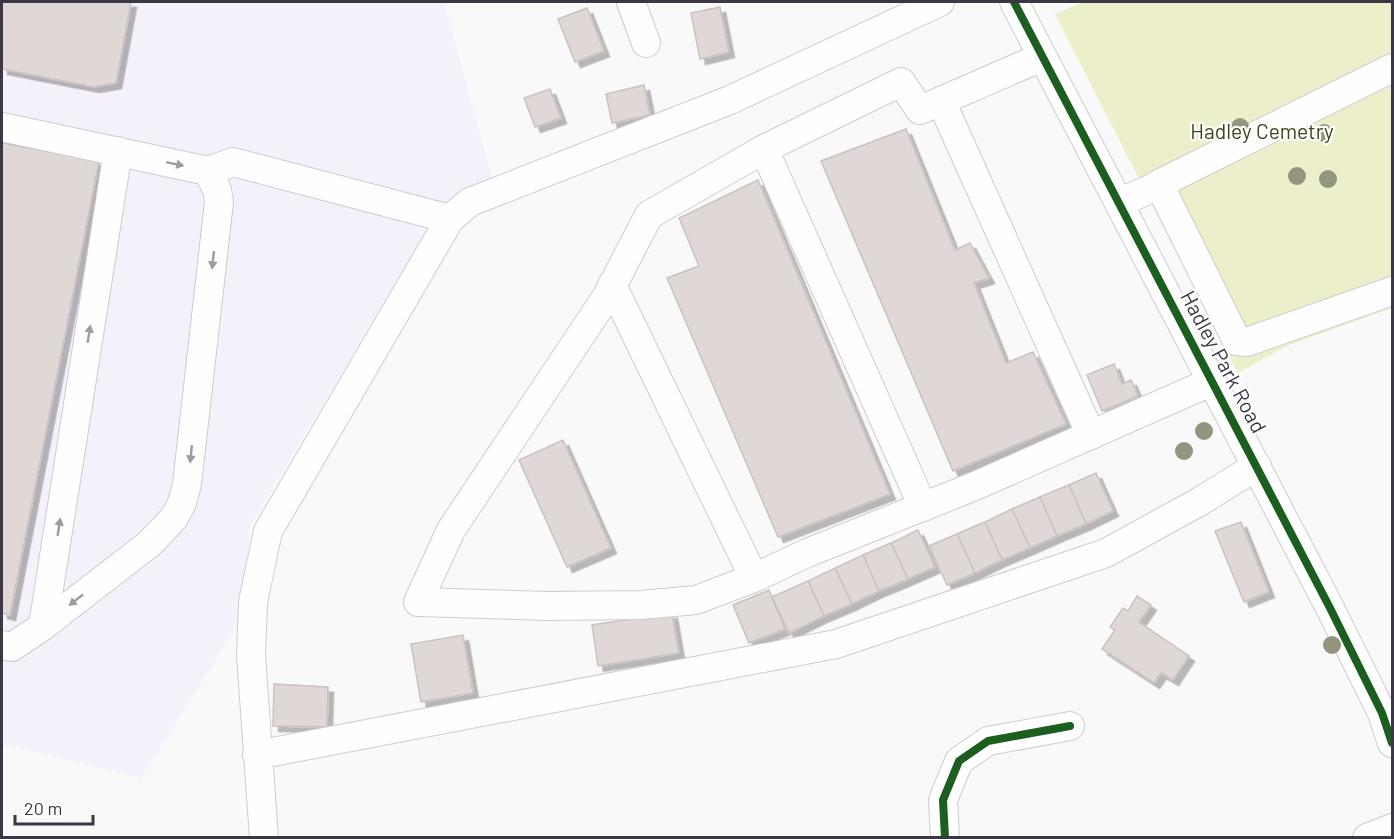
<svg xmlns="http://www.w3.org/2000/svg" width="1394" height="839" font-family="Barlow,sans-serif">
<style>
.built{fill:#f4f1fb}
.green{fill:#ecefc9}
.building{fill:#e0d8d7;stroke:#cac2c1;stroke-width:1.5;filter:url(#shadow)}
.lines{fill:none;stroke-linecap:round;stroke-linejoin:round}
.minor-casing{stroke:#cdcbd1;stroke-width:30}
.minor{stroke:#fefefe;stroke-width:28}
.cycleway-casing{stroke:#fff;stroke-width:11}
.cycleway{stroke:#1b5e20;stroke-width:8}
.tree{fill:#94957e}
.oneway{fill:#9c9aa2}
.labels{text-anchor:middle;stroke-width:4.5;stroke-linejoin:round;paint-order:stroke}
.park-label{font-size:21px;fill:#42441a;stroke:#fff}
.street-label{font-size:21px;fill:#3b3745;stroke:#fff}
</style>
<defs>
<filter id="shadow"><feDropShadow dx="5.5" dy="5.5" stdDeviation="0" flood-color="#0004"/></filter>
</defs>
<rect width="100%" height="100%" fill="#f9f9f9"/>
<!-- built -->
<polygon class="built" points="2,2 444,2 492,178 435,217 251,524 239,623 141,778 2,744"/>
<!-- green -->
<polygon class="green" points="1084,2 1392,2 1392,308 1289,345 1238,373 1055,14"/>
<!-- building -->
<g class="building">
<polygon points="2,2 131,2 116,83 94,87 2,69"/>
<polygon points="720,7 729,52 700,59 691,13"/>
<polygon points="587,8 604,51 575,62 558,19"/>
<polygon points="644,85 650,115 612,123 606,94"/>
<polygon points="550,89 561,118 535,127 524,98"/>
<polygon points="906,129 955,250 970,243 989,278 974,283 1006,363 1033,352 1066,424 953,471 821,161"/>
<polygon points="2,143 99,161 10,615 2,613"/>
<polygon points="758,180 890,494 778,537 667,278 699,266 679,218"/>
<polygon points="1114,364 1122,384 1131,380 1138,396 1102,411 1087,375"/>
<polygon points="563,440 611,548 567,567 519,460"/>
<polygon points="1096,473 1113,511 1086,524 1069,485"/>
<polygon points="1069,485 1086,524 1057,536 1040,497"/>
<polygon points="1040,497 1057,536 1030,548 1012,509"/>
<polygon points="1012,509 1030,548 1002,560 985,522"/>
<polygon points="985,522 1002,560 975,573 957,534"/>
<polygon points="1241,522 1269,592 1244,602 1215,531"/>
<polygon points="918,530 935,567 908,579 891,543"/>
<polygon points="957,534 975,573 947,585 929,546"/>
<polygon points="891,543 908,579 879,591 863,555"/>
<polygon points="863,555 879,591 852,604 835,568"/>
<polygon points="835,568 852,604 824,616 808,581"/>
<polygon points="808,581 824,616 789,633 772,597"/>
<polygon points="769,590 785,629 749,643 733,605"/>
<polygon points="1137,596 1151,605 1139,622 1189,656 1173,680 1161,673 1154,683 1102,649 1115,630 1110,627 1123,608 1128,611"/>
<polygon points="672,613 679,653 598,666 592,625"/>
<polygon points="463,635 473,693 421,702 411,644"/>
<polygon points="274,684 328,687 327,727 273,726"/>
</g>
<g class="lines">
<defs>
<g id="minor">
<polyline points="631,2 646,43"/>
<polyline points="1014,2 1330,608 1382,713 1392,743"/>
<polyline points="1042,57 920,110 901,82 764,149 649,215 607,296 451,530 418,602 547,606 641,605 696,600 754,578 807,553 975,486 1213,381"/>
<polyline points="941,101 1091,435"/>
<polyline points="2,127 208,171 217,190 219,202 187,484 182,503 174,518 149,544 43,626 12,647 2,645"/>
<polyline points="764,149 923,507"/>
<polyline points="208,171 233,162 450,219"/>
<polyline points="1159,184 1237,341 1247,342 1392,291"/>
<polyline points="1120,202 1153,188 1159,184 1392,68"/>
<polyline points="612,285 754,578"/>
<polyline points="43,626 118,151"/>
<polyline points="257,755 836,644 1106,553 1199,502 1257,466"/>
<polyline points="264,838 251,655 253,602 268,531 450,219 470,202 730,100 940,2"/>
<polyline points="945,838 943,800 959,761 988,741 1070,726"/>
<polyline points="1367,838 1392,828"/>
</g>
</defs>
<!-- minor casing -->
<use href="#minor" class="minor-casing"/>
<!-- minor -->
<use href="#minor" class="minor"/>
<defs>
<g id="cycleway">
<polyline points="1014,2 1330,608 1382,713 1392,743"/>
<polyline points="945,838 943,800 959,761 988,741 1070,726"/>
</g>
</defs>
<!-- cycleway casing -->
<use href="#cycleway" class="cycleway-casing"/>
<!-- cycleway -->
<use href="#cycleway" class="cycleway"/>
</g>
<!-- trees -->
<g class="tree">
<circle cx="1240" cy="127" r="9"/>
<circle cx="1324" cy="133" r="9"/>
<circle cx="1297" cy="176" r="9"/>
<circle cx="1328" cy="179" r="9"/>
<circle cx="1204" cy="431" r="9"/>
<circle cx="1184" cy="451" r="9"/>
<circle cx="1332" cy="645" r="9"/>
</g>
<!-- one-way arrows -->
<defs><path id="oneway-solid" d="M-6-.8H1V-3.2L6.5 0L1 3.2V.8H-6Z" transform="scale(1.5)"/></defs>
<g class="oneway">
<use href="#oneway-solid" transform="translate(175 164) rotate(12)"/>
<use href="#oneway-solid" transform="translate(213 260) rotate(96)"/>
<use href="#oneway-solid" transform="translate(89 334) rotate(-81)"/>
<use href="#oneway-solid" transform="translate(191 454) rotate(96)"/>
<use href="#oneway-solid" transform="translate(59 527) rotate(-81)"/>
<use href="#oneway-solid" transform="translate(76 600) rotate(142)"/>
</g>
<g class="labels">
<!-- park labels -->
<g class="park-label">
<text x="1262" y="139">Hadley Cemetry</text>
</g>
<!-- street labels -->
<g class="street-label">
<text transform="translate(1223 362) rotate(62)" y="7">Hadley Park Road</text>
</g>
</g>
<!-- border -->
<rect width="1394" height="839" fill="none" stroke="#3b3745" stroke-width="6"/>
<!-- scale -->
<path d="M15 815v9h78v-9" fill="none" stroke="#3b3745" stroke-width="3"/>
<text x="24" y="815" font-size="18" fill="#3b3745" stroke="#ffffff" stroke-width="4.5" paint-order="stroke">20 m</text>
</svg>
